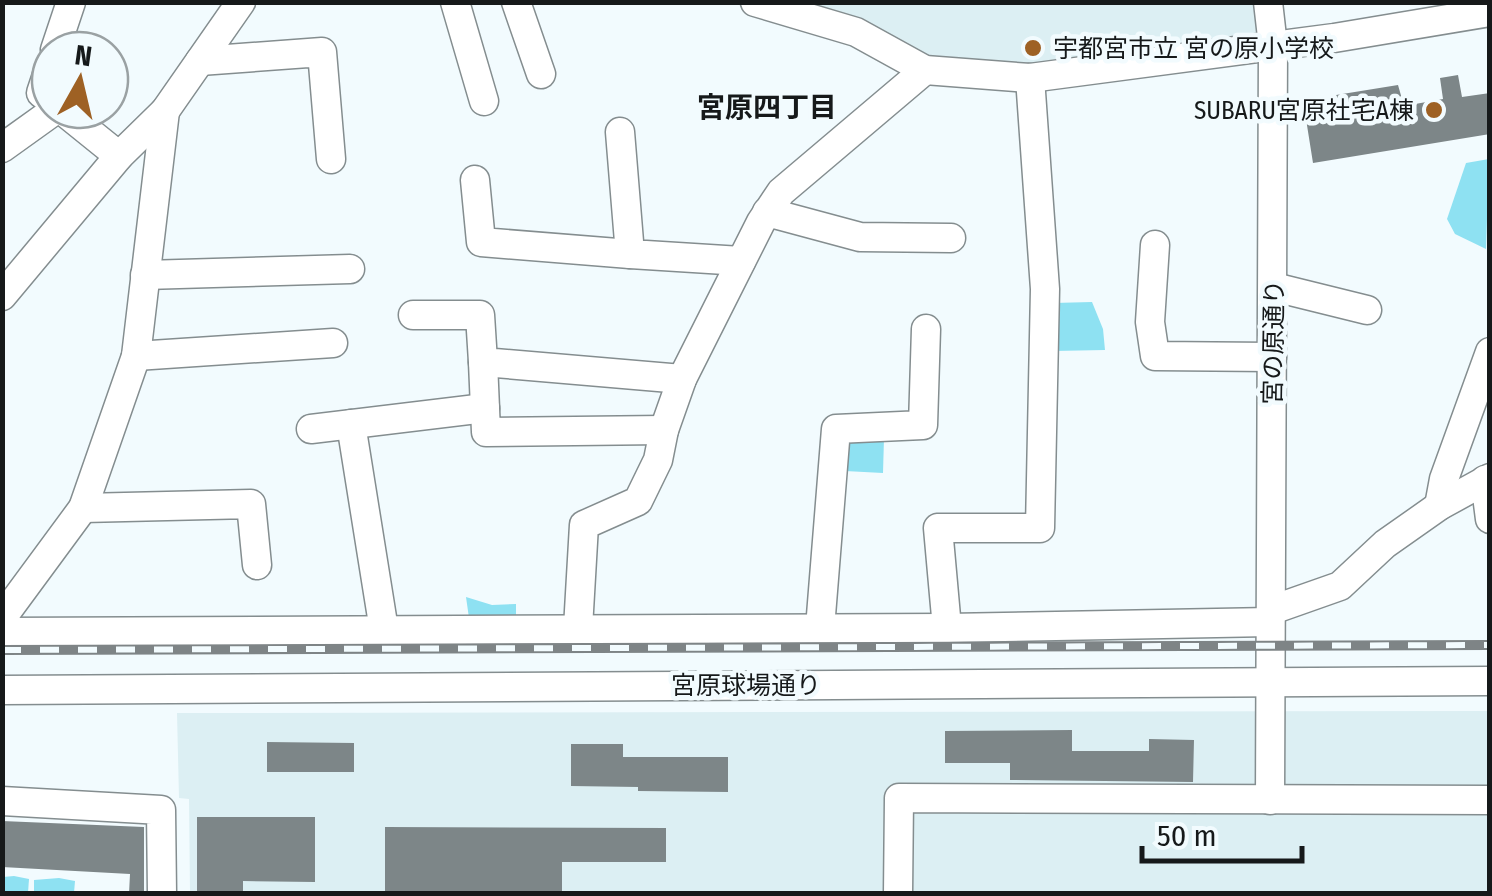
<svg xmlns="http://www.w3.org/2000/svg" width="1492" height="896" font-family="'Fira Sans Condensed','Noto Sans JP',sans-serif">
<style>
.built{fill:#dceff3}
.green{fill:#8ee1f2}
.building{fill:#7d8688}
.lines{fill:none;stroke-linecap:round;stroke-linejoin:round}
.minor-casing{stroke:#848d8f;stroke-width:31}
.minor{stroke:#fff;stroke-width:28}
.rail-casing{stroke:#7e8486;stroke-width:10}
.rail{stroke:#f2fbfe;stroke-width:6;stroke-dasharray:19;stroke-linecap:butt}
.poi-dot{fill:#9e6124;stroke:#f2fbfe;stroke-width:4}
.labels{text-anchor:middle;stroke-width:9;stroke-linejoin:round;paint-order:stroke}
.poi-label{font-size:25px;fill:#16191a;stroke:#f2fbfe;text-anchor:start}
.street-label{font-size:25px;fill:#16191a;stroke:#f2fbfe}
.neighbourhood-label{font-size:28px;font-weight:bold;fill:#16191a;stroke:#f2fbfe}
</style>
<rect width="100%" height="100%" fill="#f2fbfe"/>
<!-- built -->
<g class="built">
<polygon points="783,3 1254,3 1258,34 1030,67 927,61"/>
<polygon points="1489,711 1489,893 190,893 189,799 179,798 177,713"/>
</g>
<!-- green -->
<g class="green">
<polygon points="1489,159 1486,249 1455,234 1447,219 1466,163"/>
<polygon points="1092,302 1103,329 1105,350 1053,351 1053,303"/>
<polygon points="884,438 883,473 845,471 845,439"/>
<polygon points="466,597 492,605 516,604 516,626 470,625"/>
<polygon points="14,876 29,879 28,893 3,893 3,877"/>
<polygon points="59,878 75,881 74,893 34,893 34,880"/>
</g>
<!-- building -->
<g class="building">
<polygon points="1458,75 1462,97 1490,93 1490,134 1313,163 1306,119 1303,119 1299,101 1398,85 1404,106 1443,99 1440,78"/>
<polygon points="1072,730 1072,751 1149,751 1149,739 1194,740 1193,782 1010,780 1010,763 945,763 945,731"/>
<polygon points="267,742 354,743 354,772 267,772"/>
<polygon points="571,744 623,744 623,757 728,757 728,792 638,791 638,787 571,786"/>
<polygon points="197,817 315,817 315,882 243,881 243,894 197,894"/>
<polygon points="2,821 144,827 144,894 129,894 130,874 2,867"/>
<polygon points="385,827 666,828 666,862 562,862 562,894 385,894"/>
</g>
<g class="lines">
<defs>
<g id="minor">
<polyline points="455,2 484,101"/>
<polyline points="516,2 541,74"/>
<polyline points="755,2 856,32 925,70 1030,78 1334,38 1490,12"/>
<polyline points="1268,2 1273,46 1270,800"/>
<polyline points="55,50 71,2"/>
<polyline points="200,61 322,52 331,159"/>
<polyline points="50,66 41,93 50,100"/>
<polyline points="62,110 119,156"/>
<polyline points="620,132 630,254 741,261"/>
<polyline points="2,148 55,110"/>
<polyline points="475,180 481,242 630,254"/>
<polyline points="767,212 860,237 951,238"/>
<polyline points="1155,245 1150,322 1155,356 1272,357"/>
<polyline points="145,275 350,269"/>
<polyline points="1274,287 1367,310"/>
<polyline points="2,296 119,156 165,111 241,2"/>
<polyline points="413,315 480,315 483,362 682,379"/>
<polyline points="136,356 333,343"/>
<polyline points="483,362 486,432 664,430"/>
<polyline points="351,424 384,630"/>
<polyline points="311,429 485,408"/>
<polyline points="1485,480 1490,519"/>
<polyline points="1439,506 1444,479 1490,352"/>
<polyline points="83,508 251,504 257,565"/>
<polyline points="1272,610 1340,586 1385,544 1439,506 1490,478"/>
<polyline points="2,618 83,508 136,356 165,111"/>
<polyline points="578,628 584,525 638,501 658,460 664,430 682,379 761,222 781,192 925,70"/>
<polyline points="820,628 836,429 923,425 926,329"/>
<polyline points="947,628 938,528 1040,528 1045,289 1030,78"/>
<polyline points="2,632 947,628 1270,622"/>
<polyline points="2,690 1490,681"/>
<polyline points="2,801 161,810 162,894"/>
<polyline points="898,894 899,798 1490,800"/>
</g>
</defs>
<!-- minor casing -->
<use href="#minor" class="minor-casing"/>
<!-- minor -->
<use href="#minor" class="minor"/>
<defs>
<polyline id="rail" points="2,650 1490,645"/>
</defs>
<!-- rail casing -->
<use href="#rail" class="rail-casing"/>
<!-- rail -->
<use href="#rail" class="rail"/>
</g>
<!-- markers -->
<g class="poi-dot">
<circle cx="1033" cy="48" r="10"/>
<circle cx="1434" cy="110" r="10"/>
</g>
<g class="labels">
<!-- poi labels -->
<g class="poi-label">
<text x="1053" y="57">宇都宮市立 宮の原小学校</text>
<text x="1414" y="119" text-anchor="end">SUBARU宮原社宅A棟</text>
</g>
<!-- street labels -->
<g class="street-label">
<text transform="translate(1273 342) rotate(-89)" y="9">宮の原通り</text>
<text x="746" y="694">宮原球場通り</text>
</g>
<!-- neighbourhood labels -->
<g class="neighbourhood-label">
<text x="767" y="117">宮原四丁目</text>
</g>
</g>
<!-- border -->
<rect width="1492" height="896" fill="none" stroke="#16191a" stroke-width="10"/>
<!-- north arrow -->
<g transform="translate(80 80) rotate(8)"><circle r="48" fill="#f2fbfe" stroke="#9aa1a3" stroke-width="2.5"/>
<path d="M0-8L18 38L0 25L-18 38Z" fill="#9e6124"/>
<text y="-15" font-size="28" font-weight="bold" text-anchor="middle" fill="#16191a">N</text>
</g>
<!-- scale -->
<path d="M1142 846v15h160v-15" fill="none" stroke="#16191a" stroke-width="5"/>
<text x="1157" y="846" font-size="30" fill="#16191a" stroke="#f2fbfe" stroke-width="8" paint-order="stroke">50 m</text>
</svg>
